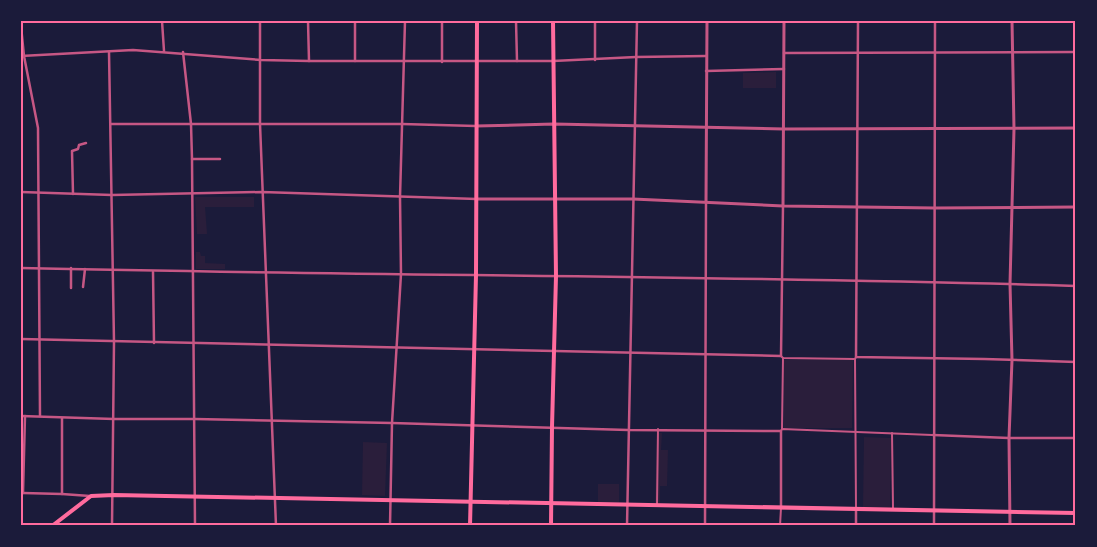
<svg xmlns="http://www.w3.org/2000/svg" width="1097" height="547" font-family="'Source Sans 3',sans-serif">
<style>
.green{fill:#2a1e3b}
.lines{fill:none;stroke-linecap:round;stroke-linejoin:round}
.pedestrian{stroke:#c65784;stroke-width:2}
.minor{stroke:#c65784;stroke-width:2.5}
.tertiary{stroke:#c65784;stroke-width:3}
.secondary{stroke:#ff6b9d;stroke-width:4}
.neatline{fill:none;stroke:#ff6b9d;stroke-width:2}
</style>
<rect width="100%" height="100%" fill="#1b1b3a"/>
<!-- green -->
<g class="green">
<polygon points="776,72 776,88 743,88 743,73"/>
<polygon points="195,197 254,197 254,207 205,207 207,234 197,234"/>
<polygon points="196,252 200,252 201,256 205,256 205,263 225,264 225,269 196,269"/>
<polygon points="784,360 853,360 852,428 784,428"/>
<polygon points="657,433 662,433 661,450 668,450 667,486 660,486 660,503 655,503"/>
<polygon points="864,437 891,438 890,509 863,508"/>
<polygon points="363,442 387,443 385,496 362,495"/>
<rect x="598" y="484" width="21" height="18"/>
</g>
<g class="lines">
<!-- pedestrian -->
<g class="pedestrian">
<polyline points="781,356 783,358 855,359"/>
<polyline points="782,429 783,358"/>
<polyline points="781,431 782,429 932,435"/>
<polyline points="892,433 893,508"/>
<polyline points="657,505 658,429"/>
<polyline points="856,509 855,359 856,357"/>
<polyline points="780,526 781,508"/>
</g>
<!-- minor -->
<g class="minor">
<polyline points="162,21 164,51"/>
<polyline points="260,21 260,124 276,526"/>
<polyline points="308,21 309,61"/>
<polyline points="355,21 355,61"/>
<polyline points="442,21 442,62"/>
<polyline points="516,21 517,61"/>
<polyline points="858,21 856,357 984,359 1076,362"/>
<polyline points="21,26 24,56 38,128 40,416"/>
<polyline points="109,52 114,342 112,526"/>
<polyline points="183,52 191,124 192,159 195,526"/>
<polyline points="784,53 1076,52"/>
<polyline points="21,56 133,50 261,60 309,61 553,61 636,57 706,56"/>
<polyline points="595,60 595,21"/>
<polyline points="706,71 784,69"/>
<polyline points="111,124 402,124 476,126"/>
<polyline points="192,159 220,159"/>
<polyline points="21,192 112,195 262,192 477,199"/>
<polyline points="73,194 72,151 78,149 79,145 86,143"/>
<path d="M21 268C373 276 724 275 1076 286"/>
<polyline points="71,268 71,288"/>
<polyline points="153,272 154,343"/>
<polyline points="83,287 85,269"/>
<polyline points="21,339 781,356 783,206"/>
<polyline points="21,416 114,419 195,419 392,423 628,430 781,431 781,507"/>
<polyline points="933,435 1009,438 1076,438"/>
<polyline points="23,493 25,416"/>
<polyline points="23,493 62,494 90,496"/>
<polyline points="62,494 62,418"/>
<polyline points="856,510 856,526"/>
<polyline points="390,526 392,423 401,274 400,197 405,21"/>
<polyline points="627,526 637,21"/>
<polyline points="705,526 706,202"/>
<polyline points="934,526 935,21"/>
</g>
<!-- tertiary -->
<g class="tertiary">
<polyline points="476,126 554,124 784,129 1076,128"/>
<polyline points="477,199 633,199 783,206 935,208 1076,207"/>
<polyline points="706,202 707,21"/>
<polyline points="783,206 784,21"/>
<polyline points="1010,526 1009,438 1012,360 1010,284 1014,129 1012,21"/>
</g>
<!-- secondary -->
<g class="secondary">
<polyline points="52,526 91,496 114,495 1076,513"/>
<polyline points="470,526 476,275 477,21"/>
<polyline points="551,526 552,427 556,276 553,21"/>
</g>
</g>
<!-- border -->
<rect width="1097" height="547" fill="none" stroke="#1b1b3a" stroke-width="45"/>
<rect x="22" y="22" width="1052" height="502" class="neatline"/>
</svg>
